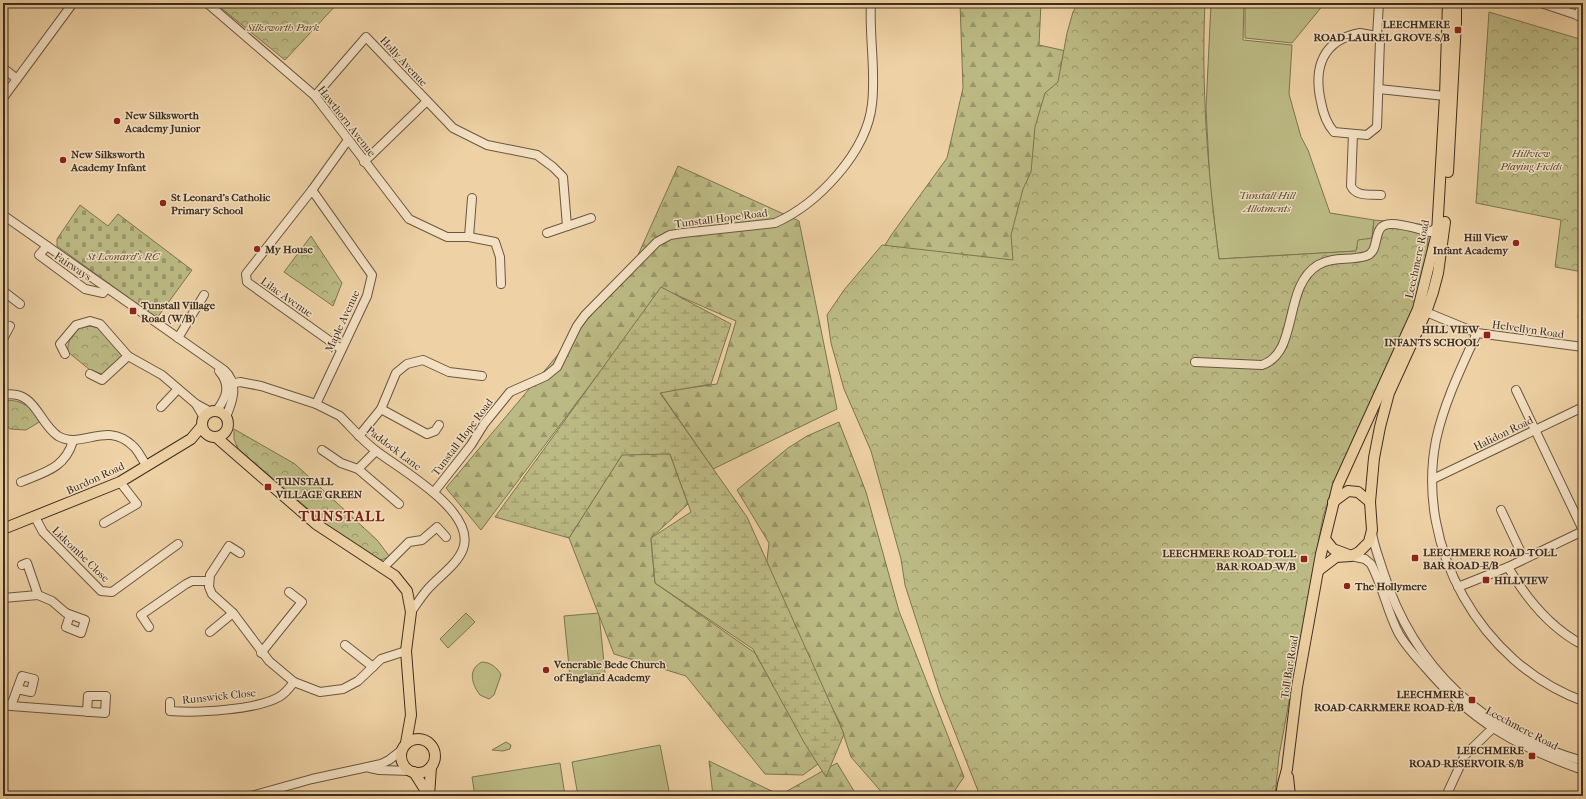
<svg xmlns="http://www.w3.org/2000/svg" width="1586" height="799" font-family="'IM FELL French Canon',serif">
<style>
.green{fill:#bcba84;stroke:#7d7452}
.forest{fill:url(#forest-firs);stroke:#7d7452}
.wetland{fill:url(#wetland-marsh);stroke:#7d7452}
.cemetery{fill:url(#cemetery-stones);stroke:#7d7452}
.park{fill:url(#park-crowns);stroke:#7d7452}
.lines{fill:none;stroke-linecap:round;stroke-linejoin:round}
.minor-casing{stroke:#6a5740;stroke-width:10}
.major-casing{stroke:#3e2e1f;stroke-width:12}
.minor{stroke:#f4e1c4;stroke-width:8}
.major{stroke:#eed1a4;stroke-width:10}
.poi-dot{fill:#8f2418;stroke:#f4e1c4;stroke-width:1.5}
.labels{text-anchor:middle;stroke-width:3;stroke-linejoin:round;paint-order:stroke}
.poi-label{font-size:11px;font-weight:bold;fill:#3e2e1f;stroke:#f4e1c4;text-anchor:start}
.park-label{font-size:11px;font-style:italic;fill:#574a33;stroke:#f4e1c4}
.street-label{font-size:11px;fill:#3e2e1f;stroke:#f4e1c4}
.district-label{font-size:15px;font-weight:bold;letter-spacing:1px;fill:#7a1f14;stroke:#f4e1c4}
</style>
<defs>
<pattern id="forest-firs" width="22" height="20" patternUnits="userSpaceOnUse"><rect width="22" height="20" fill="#bcba84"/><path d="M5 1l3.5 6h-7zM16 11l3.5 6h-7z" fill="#9a986b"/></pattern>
<pattern id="wetland-marsh" width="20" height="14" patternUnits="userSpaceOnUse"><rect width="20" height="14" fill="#bcba84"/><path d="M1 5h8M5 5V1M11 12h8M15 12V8" fill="none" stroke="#9a986b"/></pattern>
<pattern id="cemetery-stones" width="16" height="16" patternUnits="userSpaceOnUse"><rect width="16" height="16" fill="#bcba84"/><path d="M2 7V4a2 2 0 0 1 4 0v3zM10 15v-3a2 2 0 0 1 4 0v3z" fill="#9a986b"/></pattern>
<pattern id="park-crowns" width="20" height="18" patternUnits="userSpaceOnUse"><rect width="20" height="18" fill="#bcba84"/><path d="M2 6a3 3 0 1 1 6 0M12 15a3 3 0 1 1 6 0" fill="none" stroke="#9a986b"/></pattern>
</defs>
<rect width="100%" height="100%" fill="#eed1a4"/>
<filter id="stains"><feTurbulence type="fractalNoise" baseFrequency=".005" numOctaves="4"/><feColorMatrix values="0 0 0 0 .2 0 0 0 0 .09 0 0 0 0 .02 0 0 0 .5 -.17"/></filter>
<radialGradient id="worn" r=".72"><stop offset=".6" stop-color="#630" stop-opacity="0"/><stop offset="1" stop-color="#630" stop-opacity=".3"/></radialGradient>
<!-- green -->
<g class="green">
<polygon points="1211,3 1244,3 1243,40 1292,45 1289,94 1301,137 1308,150 1330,213 1374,220 1372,238 1357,251 1219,259 1210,185 1206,108"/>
<polygon points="1245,3 1324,3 1324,4 1292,43 1245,38"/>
<polygon points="466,613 475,622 448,648 440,639"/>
<polygon points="599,613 605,673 570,677 564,616"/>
<path d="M482 662C490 662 498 668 501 675L494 695 489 699 480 695C472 685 467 669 482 662Z"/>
<polygon points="506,742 511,745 510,749 503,751 492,750"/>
<polygon points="660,745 670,796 578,796 572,762"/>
<polygon points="560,763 565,796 475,796 472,777"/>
</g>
<!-- forest -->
<g class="forest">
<polygon points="960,3 1041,3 1039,45 1075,53 1023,265 841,313 892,234 947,158 963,88"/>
<polygon points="678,166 799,221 837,409 713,469 660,392 717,384 736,321 672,293 599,373 481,530 446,488 634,264"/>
<polygon points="839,422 866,492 899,611 964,777 951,796 885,796 851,757 839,721 765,577 769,543 737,490 788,448 807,436"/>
<polygon points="625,450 670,454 688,504 651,538 655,583 755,653 818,764 803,775 765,774 686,676 614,654 569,538"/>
<polygon points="709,761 780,795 837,763 857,796 713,796"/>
</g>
<!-- wetland -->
<polygon class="wetland" points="661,287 731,324 711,384 660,393 747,517 844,734 826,777 805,744 753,649 655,583 651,538 691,512 670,454 622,455 569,538 495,517"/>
<!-- cemetery -->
<polygon class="cemetery" points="80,205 108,226 118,214 192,270 157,318 57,246 57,239"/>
<!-- park -->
<g class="park">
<polygon points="215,3 338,3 285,60"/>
<path d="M1078 3H1205C1201 89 1208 175 1219 259L1356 251 1358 240 1372 238 1374 220 1429 225 1426 269 1416 304 1334 482 1323 517 1279 756 1275 796H980L941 697 905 585 901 559 871 451 844 389 831 343 827 315 844 290 882 245 1013 260 1011 235 1023 189 1031 172 1035 127 1045 93 1058 82 1067 33 1073 12Z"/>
<polygon points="1489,12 1583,40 1583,319 1578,318 1583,272 1555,267 1561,220 1476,203"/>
<polygon points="311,236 342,283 333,306 284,272"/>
<path d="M83 325 100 328 123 357 102 374 90 370 68 352C66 340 75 333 83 325Z"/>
<path d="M3 401C21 398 32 408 41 421L26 430 10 429 3 421Z"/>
<polygon points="234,429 295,464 377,540 390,557 380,560 327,525 238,449 234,439"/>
</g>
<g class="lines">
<defs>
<g id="minor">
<polyline points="207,3 315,96 409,219 447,237 469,237 495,242 500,257 501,284"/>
<polyline points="1541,3 1583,17"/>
<polyline points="1578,16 1582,3"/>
<path d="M1360 33 1377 36 1380 40 1377 127 1367 135 1334 132C1326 123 1323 113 1321 102 1313 67 1323 40 1360 33Z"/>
<polyline points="1377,36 1379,3"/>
<polyline points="3,68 17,79"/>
<polyline points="1379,89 1445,96"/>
<polyline points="315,96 366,37 453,128 487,145 537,155 553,167 563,177 567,226"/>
<polyline points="3,98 73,3"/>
<path d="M1353 134 1351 186C1356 197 1370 194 1381 195"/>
<polyline points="364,162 427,101"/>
<polyline points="312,190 372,275 367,296 316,404"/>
<path d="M3 215 224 370C239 384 233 400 226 417"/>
<polyline points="547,233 591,218"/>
<polyline points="469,237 472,198"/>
<polyline points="47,246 39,255 85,289 103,293 107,288"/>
<polyline points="3,291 20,304"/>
<polyline points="1426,312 1477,333 1583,347"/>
<path d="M1477 333C1461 368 1444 403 1436 440 1415 547 1481 664 1583 701"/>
<polyline points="178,338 204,295"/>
<polyline points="3,339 10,326"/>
<polyline points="341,349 247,282 246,274 312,190 348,140"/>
<polyline points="65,354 60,344 76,325 90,321 100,324 128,356 162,375 196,404 209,411"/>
<path d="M1195 362 1262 365C1300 352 1282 287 1318 265 1333 256 1350 261 1366 256 1382 251 1370 224 1391 224 1404 224 1418 229 1430 232L1438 227"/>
<polyline points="90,374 102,380 128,356"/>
<path d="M227 385 240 382 261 386 316 404 340 416C352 428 362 440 375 450 399 469 477 511 463 549 457 565 438 577 427 590 421 597 416 605 411 612"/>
<polyline points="1516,390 1583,530"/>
<path d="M3 395C36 389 38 423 58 436 82 450 106 420 133 446 139 451 142 460 147 466"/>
<polyline points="196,404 203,416"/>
<polyline points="161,407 178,389"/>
<polyline points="381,409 427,434 435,431 439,425"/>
<path d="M217 410C227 397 231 385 219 371"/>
<polyline points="359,436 381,409 396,373 407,364 423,360 449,372 482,376"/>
<polyline points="322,450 341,463 358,469 376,451"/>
<polyline points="358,469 399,504"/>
<polyline points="1433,479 1583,407"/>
<path d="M21 482C45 472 65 468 73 441"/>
<path d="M434 492 471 445 484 424 510 392 546 376 557 367 577 326 585 315 657 242 670 235 683 233 775 223C818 204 867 152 872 104 876 71 869 36 871 3"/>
<polyline points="1501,510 1524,559"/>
<polyline points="35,517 43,532 101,591 112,592 178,544"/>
<polyline points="104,523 137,504 120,482"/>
<path d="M1372 533C1374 546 1379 558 1383 571 1414 669 1484 733 1583 761"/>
<polyline points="240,553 229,546 210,575 209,587 212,594 233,613 269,661 294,682 320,692 343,689 358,681 381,659 406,651"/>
<path d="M1351 556 1365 559 1371 564C1383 586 1387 612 1399 634 1406 646 1416 657 1425 667 1471 721 1517 747 1583 770"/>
<polyline points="22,565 27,563 38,595"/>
<path d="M1508 567C1526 598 1550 628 1583 645"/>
<polyline points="383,568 409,542 422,540 437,527 446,537"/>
<polyline points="1458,587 1508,567 1583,531"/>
<polyline points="3,598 38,595 52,601 66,613 85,620 81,633 66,627 70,615"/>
<polyline points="149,627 141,615 186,584 192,581 208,581"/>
<polyline points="210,632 233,613"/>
<polyline points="345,645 373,667"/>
<polyline points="261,653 302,602 289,592"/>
<path d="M170 702V711C197 713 256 710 279 697 286 693 290 687 294 682"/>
<polyline points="3,703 11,706 105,713 106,696 88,696 87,712"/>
<polyline points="11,706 22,676 34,679 31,692 17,689"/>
<polyline points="370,768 379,770 411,771"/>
<polyline points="251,796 312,779 381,764 389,760 402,750"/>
<polyline points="1446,796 1465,755 1495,726"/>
</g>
<g id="major">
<polyline points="1448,172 1456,22 1456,3"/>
<circle cx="215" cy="424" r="13"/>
<polyline points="216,437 316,524 395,576 407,591 411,612 406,651 411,715 406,743"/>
<polyline points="1333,502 1348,491 1358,492 1370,502"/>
<polyline points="3,529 120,482 191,439 201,427"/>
<polyline points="1325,539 1333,549 1349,555"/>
<polyline points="1319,570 1336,557 1351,556 1359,552 1369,542 1372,530 1370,502 1374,458 1380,427 1389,393 1426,312 1433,292 1438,273 1445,222"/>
<circle cx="418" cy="756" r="17"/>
<polyline points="414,772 429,796"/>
<polyline points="1288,777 1290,796"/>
<polyline points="429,796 431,767"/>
<polyline points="1281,796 1283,784 1287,769 1297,687 1321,554 1338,485 1418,309 1437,233 1445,96 1448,3"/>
</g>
</defs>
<!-- minor casing -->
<use href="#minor" class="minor-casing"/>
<!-- major casing -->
<use href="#major" class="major-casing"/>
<!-- minor -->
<use href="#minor" class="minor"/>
<!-- major -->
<use href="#major" class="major"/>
</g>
<!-- markers -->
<g class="poi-dot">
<rect x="1454" y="26" width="8" height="8" rx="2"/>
<circle cx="117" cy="121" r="4"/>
<circle cx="63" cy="160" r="4"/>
<circle cx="163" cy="203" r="4"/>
<circle cx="1516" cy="243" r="4"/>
<circle cx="257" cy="249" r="4"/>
<rect x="129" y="307" width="8" height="8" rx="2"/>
<rect x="1483" y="331" width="8" height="8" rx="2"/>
<rect x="264" y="483" width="8" height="8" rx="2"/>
<rect x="1411" y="554" width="8" height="8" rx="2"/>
<rect x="1300" y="555" width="8" height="8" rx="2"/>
<rect x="1482" y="576" width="8" height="8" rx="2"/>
<circle cx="1347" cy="586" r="4"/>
<circle cx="546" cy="670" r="4"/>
<rect x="1468" y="696" width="8" height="8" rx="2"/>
<rect x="1528" y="752" width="8" height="8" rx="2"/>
</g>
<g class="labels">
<!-- poi labels -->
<g class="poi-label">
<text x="1450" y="28" text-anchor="end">LEECHMERE<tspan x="1450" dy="13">ROAD-LAUREL GROVE-S/B</tspan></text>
<text x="125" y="119">New Silksworth<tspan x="125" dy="13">Academy Junior</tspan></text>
<text x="71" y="158">New Silksworth<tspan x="71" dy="13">Academy Infant</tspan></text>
<text x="171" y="201">St Leonard's Catholic<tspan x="171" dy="13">Primary School</tspan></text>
<text x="1508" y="241" text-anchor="end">Hill View<tspan x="1508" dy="13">Infant Academy</tspan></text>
<text x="265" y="253">My House</text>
<text x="141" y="309">Tunstall Village<tspan x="141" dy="13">Road (W/B)</tspan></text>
<text x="1479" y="333" text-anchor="end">HILL VIEW<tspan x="1479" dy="13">INFANTS SCHOOL</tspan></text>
<text x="276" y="485">TUNSTALL<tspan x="276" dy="13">VILLAGE GREEN</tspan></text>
<text x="1423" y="556">LEECHMERE ROAD-TOLL<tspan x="1423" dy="13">BAR ROAD-E/B</tspan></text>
<text x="1296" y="557" text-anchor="end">LEECHMERE ROAD-TOLL<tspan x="1296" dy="13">BAR ROAD-W/B</tspan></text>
<text x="1494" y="584">HILLVIEW</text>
<text x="1355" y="590">The Hollymere</text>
<text x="554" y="668">Venerable Bede Church<tspan x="554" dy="13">of England Academy</tspan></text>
<text x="1464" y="698" text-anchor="end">LEECHMERE<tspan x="1464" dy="13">ROAD-CARRMERE ROAD-E/B</tspan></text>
<text x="1524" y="754" text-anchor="end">LEECHMERE<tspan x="1524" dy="13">ROAD-RESERVOIR-S/B</tspan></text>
</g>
<!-- park labels -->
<g class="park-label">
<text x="283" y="31">Silksworth Park</text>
<text x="1531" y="157">Hillview<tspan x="1531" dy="13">Playing Fields</tspan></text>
<text x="1267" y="199">Tunstall Hill<tspan x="1267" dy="13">Allotments</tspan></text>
<text x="123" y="260">St Leonard's RC</text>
</g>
<!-- street labels -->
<g class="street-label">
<text transform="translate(404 61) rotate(47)" y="4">Holly Avenue</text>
<text transform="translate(347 121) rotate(52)" y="4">Hawthorn Avenue</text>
<text transform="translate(721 218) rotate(-7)" y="4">Tunstall Hope Road</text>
<text transform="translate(1417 259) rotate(-78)" y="4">Leechmere Road</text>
<text transform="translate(73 266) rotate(34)" y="4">Fairways</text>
<text transform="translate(287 297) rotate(35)" y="4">Lilac Avenue</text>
<text transform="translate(342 321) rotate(-65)" y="4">Maple Avenue</text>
<text transform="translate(1528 329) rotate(8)" y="4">Helvellyn Road</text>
<text transform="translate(1503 433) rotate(-26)" y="4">Halidon Road</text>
<text transform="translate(462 437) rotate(-53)" y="4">Tunstall Hope Road</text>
<text transform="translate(394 448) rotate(37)" y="4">Paddock Lane</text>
<text transform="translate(95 478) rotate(-25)" y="4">Burdon Road</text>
<text transform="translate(81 554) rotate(44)" y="4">Lidcombe Close</text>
<text transform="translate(1289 667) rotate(-81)" y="4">Toll Bar Road</text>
<text transform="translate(219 696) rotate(-6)" y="4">Runswick Close</text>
<text transform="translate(1522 728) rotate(28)" y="4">Leechmere Road</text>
</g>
<!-- district labels -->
<g class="district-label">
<text x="342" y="521">TUNSTALL</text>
</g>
</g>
<!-- margin -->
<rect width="1586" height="799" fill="none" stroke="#eed1a4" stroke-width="16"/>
<rect x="4" y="4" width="1578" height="791" fill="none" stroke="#3e2e1f" stroke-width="2"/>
<rect x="8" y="8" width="1570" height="783" fill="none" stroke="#3e2e1f"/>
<rect width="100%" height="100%" filter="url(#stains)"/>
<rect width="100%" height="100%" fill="url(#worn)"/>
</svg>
